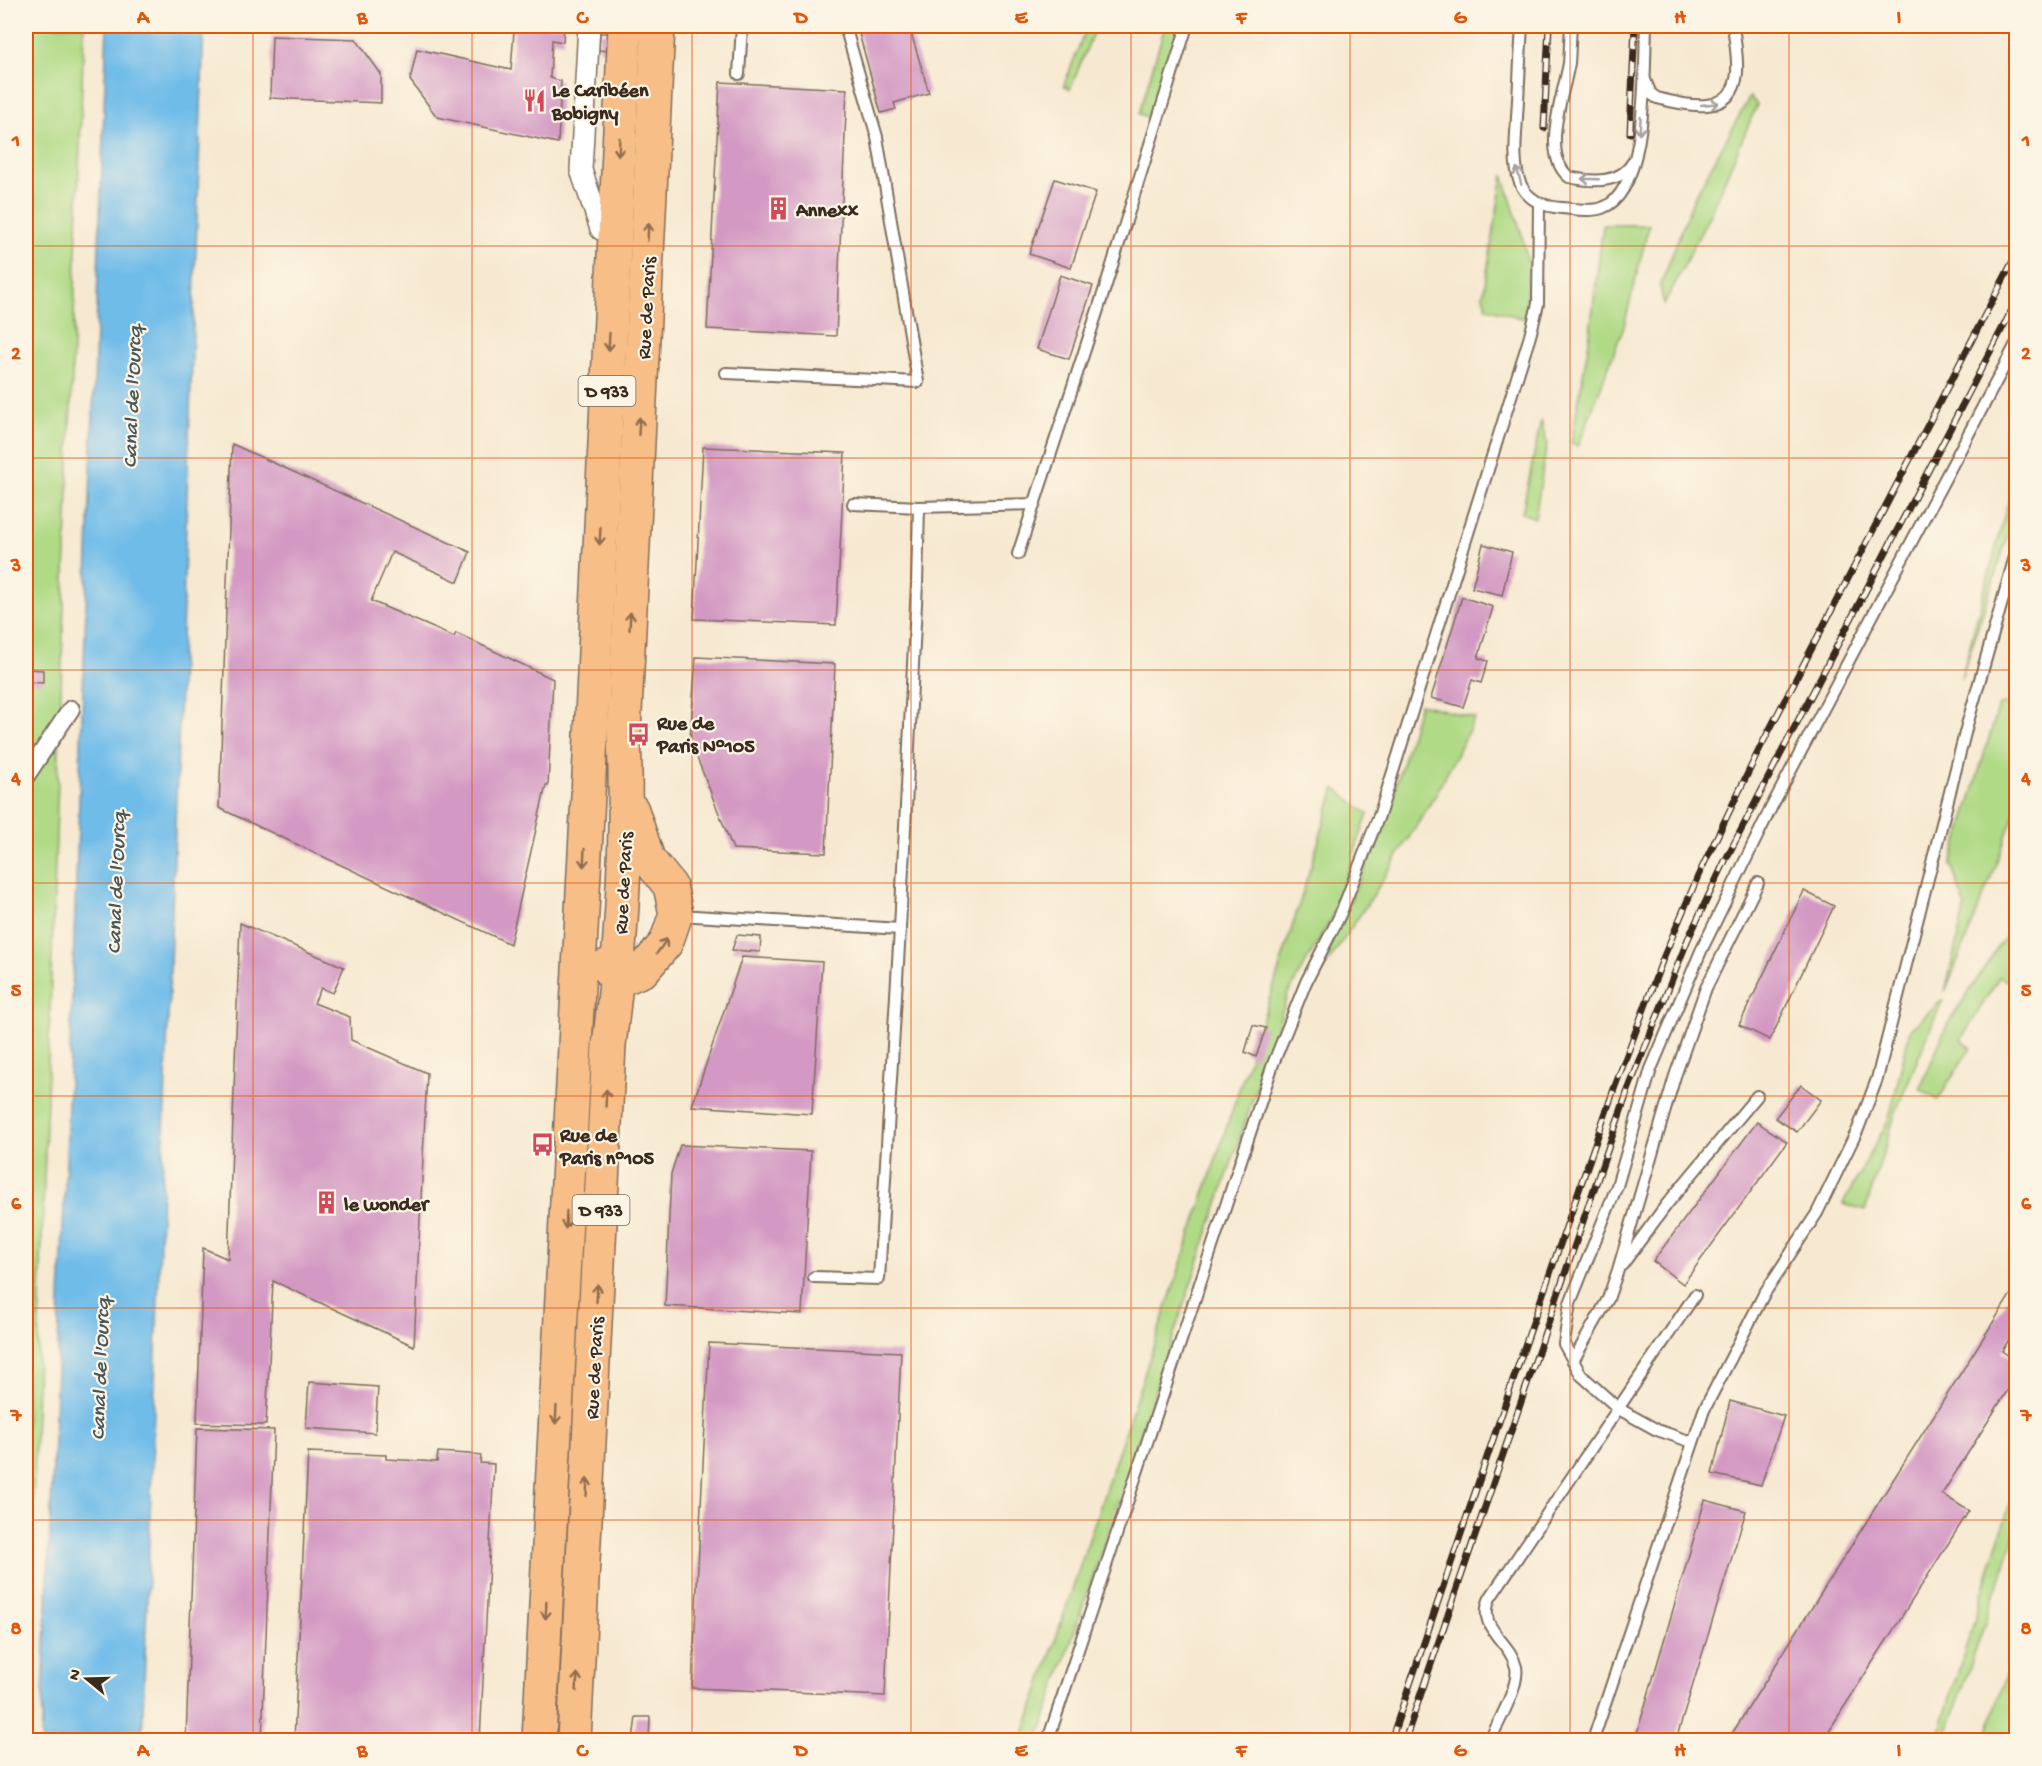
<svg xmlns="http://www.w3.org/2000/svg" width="2042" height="1766" font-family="'Gochi Hand',sans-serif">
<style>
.green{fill:#b0da86;stroke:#768252;stroke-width:1.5}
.water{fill:#6fbce9;stroke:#557384;stroke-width:1.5}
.building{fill:#d398c3}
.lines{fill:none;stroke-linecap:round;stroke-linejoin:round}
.service-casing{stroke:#7d6d5d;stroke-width:14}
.pedestrian-casing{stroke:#7d6d5d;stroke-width:20}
.minor-casing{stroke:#7d6d5d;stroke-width:24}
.primary-casing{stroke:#7d6d5d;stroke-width:36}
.service{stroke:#fff;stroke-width:10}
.pedestrian{stroke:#fff;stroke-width:16}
.minor{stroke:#fff;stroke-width:21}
.primary{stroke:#f7be88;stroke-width:33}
.rail-casing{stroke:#3b2a1e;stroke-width:7}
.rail{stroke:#fcf5e5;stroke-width:4.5;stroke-dasharray:14;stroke-linecap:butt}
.oneway{stroke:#a79f9a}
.oneway2{stroke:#906d4e}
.grid{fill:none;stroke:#df570d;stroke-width:1.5;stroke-opacity:0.55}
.labels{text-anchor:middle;stroke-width:4.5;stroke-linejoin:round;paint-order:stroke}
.shield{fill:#fcf5e5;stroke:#75675a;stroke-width:1.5}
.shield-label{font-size:18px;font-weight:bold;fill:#3b2a1e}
.poi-label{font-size:20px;font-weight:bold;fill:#3b2a1e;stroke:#fcf5e5;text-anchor:start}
.street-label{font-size:20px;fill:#3b2a1e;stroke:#fcf5e5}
.water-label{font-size:21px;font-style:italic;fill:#4b565b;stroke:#fcf5e5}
.neatline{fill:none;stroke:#df570d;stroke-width:2}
.grid-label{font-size:20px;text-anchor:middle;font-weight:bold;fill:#df570d}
</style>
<rect width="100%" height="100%" fill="#fcf5e5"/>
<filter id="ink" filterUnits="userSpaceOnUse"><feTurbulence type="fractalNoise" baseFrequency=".0167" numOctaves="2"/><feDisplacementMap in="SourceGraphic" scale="12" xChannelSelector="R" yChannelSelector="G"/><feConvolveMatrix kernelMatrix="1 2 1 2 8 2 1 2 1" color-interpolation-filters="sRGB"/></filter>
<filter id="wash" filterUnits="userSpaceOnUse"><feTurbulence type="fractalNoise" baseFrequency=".008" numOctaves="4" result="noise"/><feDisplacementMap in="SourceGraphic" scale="24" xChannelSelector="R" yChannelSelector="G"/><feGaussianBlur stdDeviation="1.35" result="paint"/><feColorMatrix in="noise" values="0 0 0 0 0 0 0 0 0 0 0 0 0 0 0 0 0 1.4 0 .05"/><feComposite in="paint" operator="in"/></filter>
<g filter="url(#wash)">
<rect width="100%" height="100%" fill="#f7e9d1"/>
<!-- green -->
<g class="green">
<polygon points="26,26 84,26 26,1702"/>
<polygon points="1087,26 1096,26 1070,89 1064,85"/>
<polygon points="1165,26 1179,26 1151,118 1139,114"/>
<polygon points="1750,96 1757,105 1710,214 1664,305 1660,286 1694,198"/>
<polygon points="1503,175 1521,232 1529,266 1525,319 1487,308 1483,296"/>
<polygon points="1603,225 1649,225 1624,326 1578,447 1571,443 1589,341"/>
<polygon points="1541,421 1547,443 1535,518 1522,513"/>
<polygon points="2016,472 2016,511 1961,679"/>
<polygon points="2016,703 2016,809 1992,875 1945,992 1965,906 1951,864 1999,705"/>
<polygon points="1420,704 1475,718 1436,794 1374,894 1302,1001 1319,970 1385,822"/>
<polygon points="1335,788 1368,814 1331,918 1288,994 1038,1740 1022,1740 1278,973"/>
<polygon points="2016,926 2016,985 1999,977 1961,1040 1971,1047 1938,1100 1920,1089 1947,1025 2000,944"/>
<polygon points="1943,999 1898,1106 1865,1211 1843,1204 1889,1119 1910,1030"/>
<polygon points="2016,1485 2016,1532 1945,1740 1937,1740"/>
<polygon points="2016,1646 2016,1740 1985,1740"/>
</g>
<!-- water -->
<polygon class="water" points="107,26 204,26 142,1740 41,1740 66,1160"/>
<g id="blocks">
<!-- building -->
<g class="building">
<polygon points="492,26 564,26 563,42 552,40 550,78 561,81 558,143 437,117 410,80 417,49 511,70 514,31"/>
<polygon points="857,26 909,26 929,93 894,103 896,109 881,113"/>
<polygon points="600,33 608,33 608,51 599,50"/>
<polygon points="272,36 356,39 381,74 381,103 270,98"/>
<polygon points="720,82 847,89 836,336 707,329"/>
<polygon points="1055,179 1096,192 1071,268 1029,254"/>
<polygon points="1060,275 1093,286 1069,359 1037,349"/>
<polygon points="232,444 470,552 458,582 392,552 371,601 454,637 456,633 553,679 548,786 546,785 510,944 219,808"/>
<polygon points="703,447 845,453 836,625 694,619"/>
<polygon points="1483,544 1512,552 1502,595 1472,588"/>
<polygon points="1462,597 1493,607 1478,658 1488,661 1481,683 1472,680 1463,707 1431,698"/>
<polygon points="696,657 835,664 826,853 733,849 690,740"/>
<polygon points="28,669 43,670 43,683 28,682"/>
<polygon points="1804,891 1834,906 1770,1040 1739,1025"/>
<polygon points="240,923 344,967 333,993 321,988 314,1003 350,1017 351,1040 427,1073 414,1346 273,1281 266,1425 197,1423 203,1248 228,1259"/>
<polygon points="737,935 761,937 760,952 732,950"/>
<polygon points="742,957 822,962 812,1114 692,1106"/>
<polygon points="1253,1025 1266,1028 1256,1057 1245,1052"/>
<polygon points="1801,1085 1821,1100 1797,1132 1775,1118"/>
<polygon points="1757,1122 1787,1142 1683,1284 1653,1261"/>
<polygon points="680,1145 811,1151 802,1314 665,1306 671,1174"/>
<polygon points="2016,1286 2016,1328 2002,1351 2016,1361 2016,1377 1942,1494 1969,1511 1823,1740 1728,1740"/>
<polygon points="709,1343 901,1352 885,1696 692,1688"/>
<polygon points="309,1382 378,1387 375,1433 306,1428"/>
<polygon points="1730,1401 1784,1416 1761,1485 1712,1474"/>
<polygon points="197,1428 274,1430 262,1740 186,1740"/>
<polygon points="308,1452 386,1455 386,1459 437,1462 438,1452 469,1454 481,1456 480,1463 494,1464 480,1740 294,1740"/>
<polygon points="1705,1500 1746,1511 1676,1740 1635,1740"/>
<polygon points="636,1717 650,1717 649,1740 633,1740"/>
</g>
</g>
</g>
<g filter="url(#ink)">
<use href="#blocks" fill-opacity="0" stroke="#7d6d5d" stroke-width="1.5"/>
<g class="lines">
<defs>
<g id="service">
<path d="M1522 26C1520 56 1519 86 1517 117 1516 137 1513 160 1519 180 1525 199 1543 207 1562 208 1574 209 1591 212 1602 208 1649 192 1644 67 1646 26"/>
<path d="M1571 26C1570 38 1570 50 1569 63 1564 94 1540 154 1569 177 1591 182 1620 185 1633 162"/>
<polyline points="739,74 742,26"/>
<path d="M1645 80 1651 94 1657 98C1687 106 1733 117 1737 73 1738 57 1735 41 1733 26"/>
<polyline points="726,373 918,382 877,137 845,26"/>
<polyline points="919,507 1035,504"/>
<polyline points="1018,554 1105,288 1187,26"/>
<polyline points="679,915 900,929 917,583 919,507 853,504"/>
<polyline points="1622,1265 1667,1204 1757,1096"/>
<polyline points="814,1277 879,1279 900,929"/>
<polyline points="1573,1361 1608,1299 1618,1270 1675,1076 1706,988 1758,883"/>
<polyline points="1692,1442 1657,1430 1619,1409 1581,1375 1564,1344 1570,1303 1617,1186 1651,1069 1701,951 1771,808 2016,344"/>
<polyline points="1048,1740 1273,1064 1306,982 1340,915 1380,813 1530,336 1538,304 1539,203"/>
<path d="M1490 1740C1498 1723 1520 1685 1516 1667 1510 1640 1476 1629 1490 1598L1695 1295"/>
<polyline points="1593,1740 1704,1410 1764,1294 1817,1213 1858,1129 1877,1079 1967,725 2016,553"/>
</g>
<polyline id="pedestrian" points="26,776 71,709"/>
<polyline id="minor" points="589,26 581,170 601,229"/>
<g id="primary">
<polyline points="606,966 617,981 643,970 666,943 676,914 670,886 648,859 632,810"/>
<polyline points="539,1740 590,757 625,26"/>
<path d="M574 1740 609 1045C622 942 628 837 624 733L658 26"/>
</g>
</defs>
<!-- service casing -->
<use href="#service" class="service-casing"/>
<!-- pedestrian casing -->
<use href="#pedestrian" class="pedestrian-casing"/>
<!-- minor casing -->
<use href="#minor" class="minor-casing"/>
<!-- primary casing -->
<use href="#primary" class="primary-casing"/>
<!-- service -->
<use href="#service" class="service"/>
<!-- pedestrian -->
<use href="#pedestrian" class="pedestrian"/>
<!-- minor -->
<use href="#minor" class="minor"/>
<!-- primary -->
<use href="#primary" class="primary"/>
<defs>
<g id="rail">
<polyline points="1544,128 1549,26"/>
<polyline points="1630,133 1635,26"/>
<polyline points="1391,1740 1521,1357 1614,1089 1664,956 1698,876 1760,748 2016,255"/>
<polyline points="1405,1740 1627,1093 1688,939 1725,861 2016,302"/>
</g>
</defs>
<!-- rail casing -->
<use href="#rail" class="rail-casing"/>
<!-- rail -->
<use href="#rail" class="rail"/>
</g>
<!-- one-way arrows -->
<defs><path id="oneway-shaft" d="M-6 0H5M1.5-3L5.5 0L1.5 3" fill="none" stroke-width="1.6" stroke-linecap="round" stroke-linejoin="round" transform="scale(1.5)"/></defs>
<g class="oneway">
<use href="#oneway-shaft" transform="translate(1710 104) rotate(-6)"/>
<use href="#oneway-shaft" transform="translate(1640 126) rotate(94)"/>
<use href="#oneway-shaft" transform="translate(1519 176) rotate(-105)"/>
<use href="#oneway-shaft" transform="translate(1590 179) rotate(-178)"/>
</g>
<g class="oneway2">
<use href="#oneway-shaft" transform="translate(619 147) rotate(93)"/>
<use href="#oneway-shaft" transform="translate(648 232) rotate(-87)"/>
<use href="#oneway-shaft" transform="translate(609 342) rotate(93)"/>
<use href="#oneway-shaft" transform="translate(639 426) rotate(-87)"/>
<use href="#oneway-shaft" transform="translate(600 536) rotate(93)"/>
<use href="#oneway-shaft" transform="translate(630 621) rotate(-87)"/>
<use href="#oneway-shaft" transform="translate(584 858) rotate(93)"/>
<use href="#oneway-shaft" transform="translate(662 946) rotate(-55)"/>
<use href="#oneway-shaft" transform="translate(606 1098) rotate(-87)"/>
<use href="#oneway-shaft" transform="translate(566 1220) rotate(93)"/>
<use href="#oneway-shaft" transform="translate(597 1293) rotate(-87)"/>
<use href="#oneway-shaft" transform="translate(556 1415) rotate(93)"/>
<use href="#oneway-shaft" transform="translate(587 1487) rotate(-87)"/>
<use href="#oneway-shaft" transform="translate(546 1610) rotate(93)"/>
<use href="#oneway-shaft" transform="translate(577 1682) rotate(-87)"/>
</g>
</g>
<!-- grid -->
<path class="grid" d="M253 26V1740M472 26V1740M692 26V1740M911 26V1740M1131 26V1740M1350 26V1740M1570 26V1740M1789 26V1740M26 246H2016M26 458H2016M26 670H2016M26 883H2016M26 1096H2016M26 1308H2016M26 1520H2016"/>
<!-- icons -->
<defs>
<symbol id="restaurant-bare" viewBox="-9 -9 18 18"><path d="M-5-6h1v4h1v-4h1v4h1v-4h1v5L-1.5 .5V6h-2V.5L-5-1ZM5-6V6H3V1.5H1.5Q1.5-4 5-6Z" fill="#d1495b" stroke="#fcf5e5" stroke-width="2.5" paint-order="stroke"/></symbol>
<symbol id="building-bare" viewBox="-9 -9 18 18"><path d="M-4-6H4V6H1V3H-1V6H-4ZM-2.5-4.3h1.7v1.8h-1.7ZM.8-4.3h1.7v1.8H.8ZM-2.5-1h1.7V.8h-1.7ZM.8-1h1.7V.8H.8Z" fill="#d1495b" stroke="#fcf5e5" stroke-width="2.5" paint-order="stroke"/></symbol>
<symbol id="bus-bare" viewBox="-9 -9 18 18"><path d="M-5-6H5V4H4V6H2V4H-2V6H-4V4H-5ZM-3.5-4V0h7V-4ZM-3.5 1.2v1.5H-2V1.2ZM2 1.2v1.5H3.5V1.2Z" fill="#d1495b" stroke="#fcf5e5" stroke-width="2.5" paint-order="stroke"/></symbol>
</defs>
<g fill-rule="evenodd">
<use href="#restaurant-bare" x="518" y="84" width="33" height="33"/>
<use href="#building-bare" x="762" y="192" width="33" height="33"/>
<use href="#bus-bare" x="622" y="718" width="33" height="33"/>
<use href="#bus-bare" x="526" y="1128" width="33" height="33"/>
<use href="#building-bare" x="310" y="1186" width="33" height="33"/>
</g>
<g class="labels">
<!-- shield labels -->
<g class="shield">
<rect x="578.5" y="376" width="57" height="30" rx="4.5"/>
<rect x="572.5" y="1195" width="57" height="30" rx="4.5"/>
</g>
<g class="shield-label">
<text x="607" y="397">D 933</text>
<text x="601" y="1216">D 933</text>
</g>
<!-- poi labels -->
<g class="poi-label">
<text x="552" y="96">Le Caribéen<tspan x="552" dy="23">Bobigny</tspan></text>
<text x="796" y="216">Annexx</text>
<text x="657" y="729">Rue de<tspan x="657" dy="23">Paris N°105</tspan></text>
<text x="560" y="1141">Rue de<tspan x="560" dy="23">Paris n°105</tspan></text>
<text x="344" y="1210">le wonder</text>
</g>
<!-- street labels -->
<g class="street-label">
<text transform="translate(645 308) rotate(-87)" y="7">Rue de Paris</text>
<text transform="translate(622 883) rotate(-87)" y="7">Rue de Paris</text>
<text transform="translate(593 1368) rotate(-87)" y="7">Rue de Paris</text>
</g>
<!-- water labels -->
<g class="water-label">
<text transform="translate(131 397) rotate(-88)" y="7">Canal de l'Ourcq</text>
<text transform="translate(115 883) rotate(-88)" y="7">Canal de l'Ourcq</text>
<text transform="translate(99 1369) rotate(-88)" y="7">Canal de l'Ourcq</text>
</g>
</g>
<!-- margin -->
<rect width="2042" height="1766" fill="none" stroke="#fcf5e5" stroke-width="66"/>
<!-- north arrow -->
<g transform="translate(87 1679) rotate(289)" stroke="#fcf5e5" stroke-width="4.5" paint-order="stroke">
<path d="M0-4.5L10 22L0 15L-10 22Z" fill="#3b2a1e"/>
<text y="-9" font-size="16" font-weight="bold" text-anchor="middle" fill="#3b2a1e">N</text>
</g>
<rect x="33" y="33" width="1976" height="1700" class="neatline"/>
<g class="grid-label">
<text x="143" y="23">A</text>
<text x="362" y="23">B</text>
<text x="582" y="23">C</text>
<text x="801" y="23">D</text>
<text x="1021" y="23">E</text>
<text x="1241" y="23">F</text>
<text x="1460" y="23">G</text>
<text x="1680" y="23">H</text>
<text x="1899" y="23">I</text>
<text x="16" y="146">1</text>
<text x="2026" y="146">1</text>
<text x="16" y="359">2</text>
<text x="2026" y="359">2</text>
<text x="16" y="571">3</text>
<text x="2026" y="571">3</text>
<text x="16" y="784">4</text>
<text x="2026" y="784">4</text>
<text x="16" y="996">5</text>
<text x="2026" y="996">5</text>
<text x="16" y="1209">6</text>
<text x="2026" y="1209">6</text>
<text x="16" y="1421">7</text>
<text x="2026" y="1421">7</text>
<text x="16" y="1634">8</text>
<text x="2026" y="1634">8</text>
<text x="143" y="1756">A</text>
<text x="362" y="1756">B</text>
<text x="582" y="1756">C</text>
<text x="801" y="1756">D</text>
<text x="1021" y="1756">E</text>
<text x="1241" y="1756">F</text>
<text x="1460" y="1756">G</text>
<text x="1680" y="1756">H</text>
<text x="1899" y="1756">I</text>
</g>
</svg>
